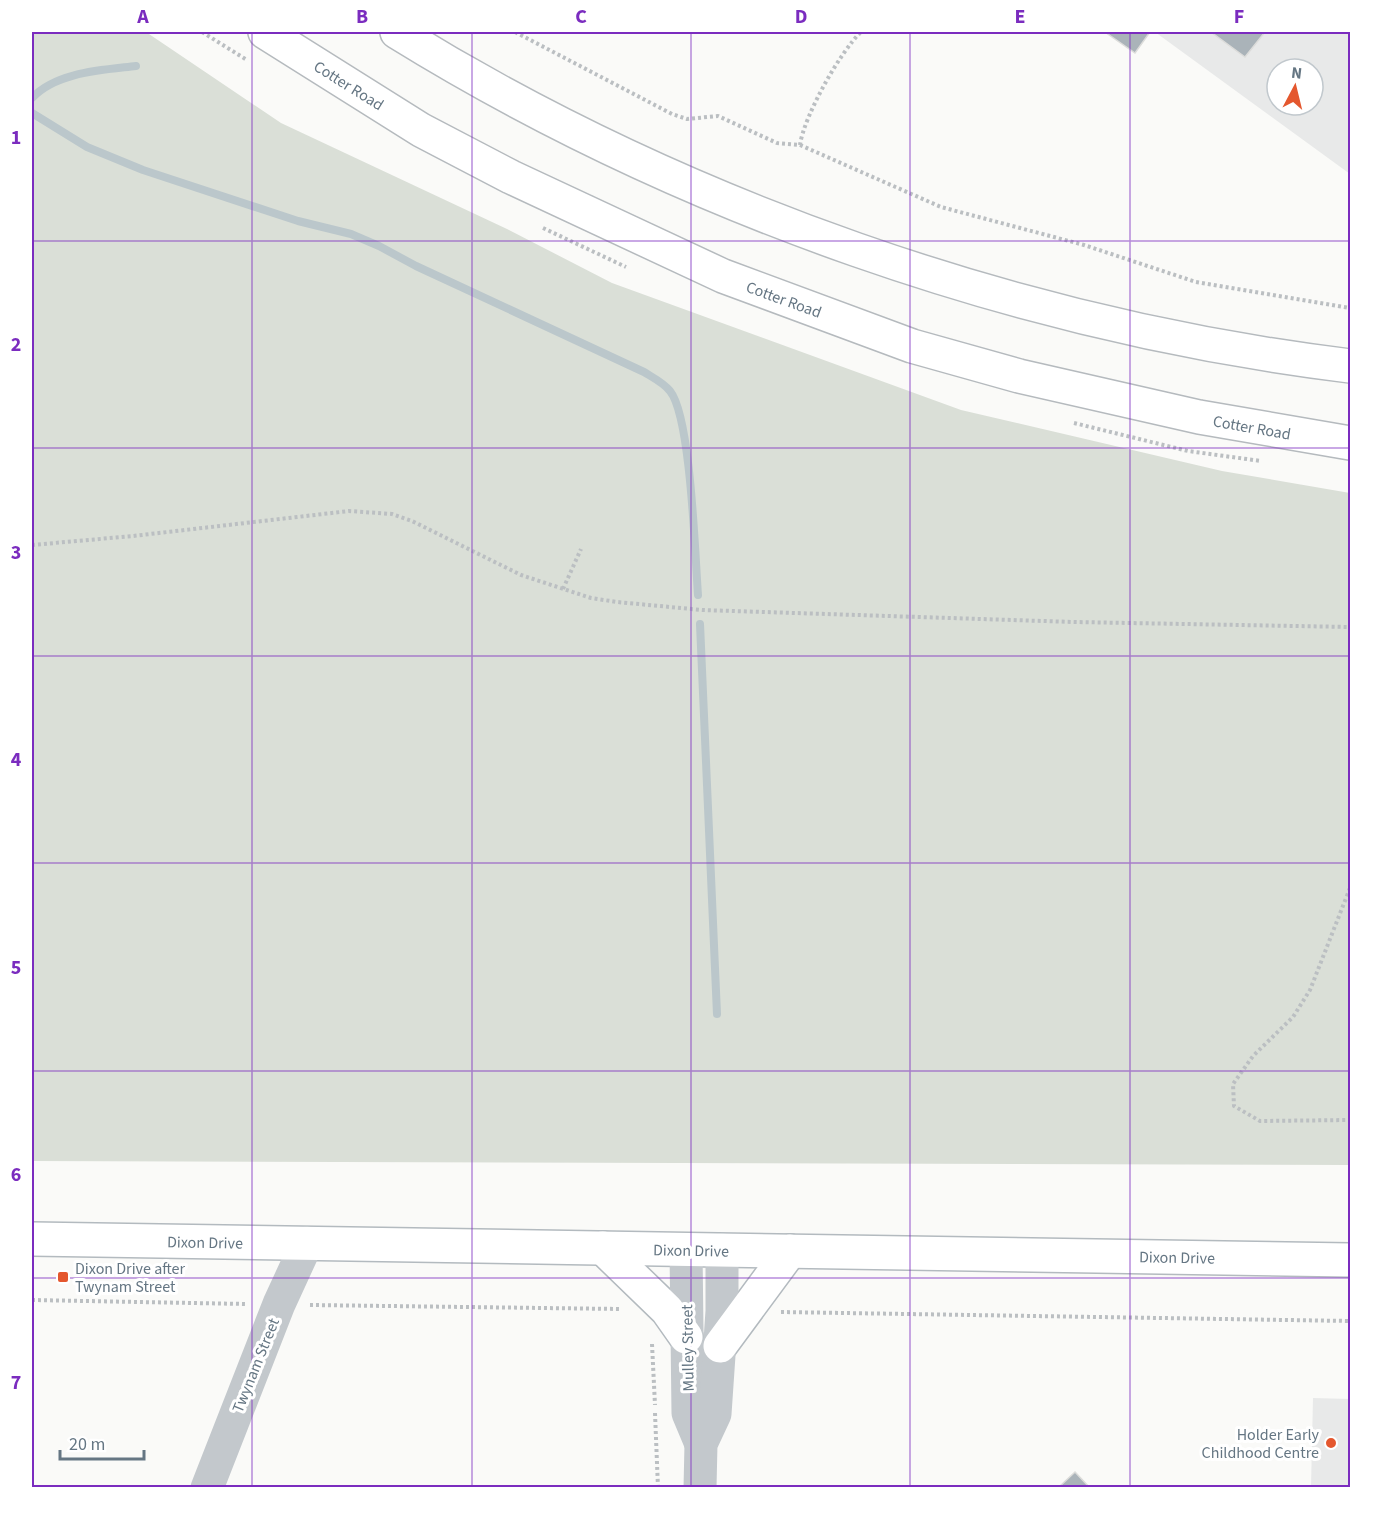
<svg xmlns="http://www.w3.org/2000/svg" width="1382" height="1519" font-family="'Source Sans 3',sans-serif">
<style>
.built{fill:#e8e9e9;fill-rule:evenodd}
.green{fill:#dadfd7}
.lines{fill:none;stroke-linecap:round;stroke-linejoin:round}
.stream{stroke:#bbc7cb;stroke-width:8}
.building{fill:#aab3b9;stroke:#dcdcda;stroke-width:1.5}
.secondary-casing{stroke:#b3babf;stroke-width:36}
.primary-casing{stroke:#b5babe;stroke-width:36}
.path{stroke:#bbbfc2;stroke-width:4;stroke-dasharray:3 3;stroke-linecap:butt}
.minor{stroke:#c3c8cc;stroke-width:33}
.tertiary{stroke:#c3c8cc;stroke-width:33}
.secondary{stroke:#fff;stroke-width:33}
.primary{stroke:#fff;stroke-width:33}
.grid{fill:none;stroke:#7b2cbf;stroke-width:1.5;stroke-opacity:0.55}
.poi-dot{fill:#e4572e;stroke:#fff;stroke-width:2}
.labels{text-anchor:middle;stroke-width:6;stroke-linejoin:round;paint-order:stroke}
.street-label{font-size:16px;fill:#657683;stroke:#fff}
.poi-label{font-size:16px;fill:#657683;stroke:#fff;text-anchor:start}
.neatline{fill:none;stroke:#7b2cbf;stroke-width:2}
.grid-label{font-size:20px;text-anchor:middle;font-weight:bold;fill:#7b2cbf}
</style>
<rect width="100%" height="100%" fill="#fafaf8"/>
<!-- built -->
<g class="built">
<path d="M1155 32H1350V174ZM1277 69H1313V105H1277Z"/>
<polygon points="1313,1398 1350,1399 1350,1487 1311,1487"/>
</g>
<!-- green -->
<polygon class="green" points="32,32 146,32 281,123 507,229 612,283 961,410 1222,471 1350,493 1350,1165 32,1161"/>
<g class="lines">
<!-- stream -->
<g class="stream">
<path d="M32 98C56 72 102 70 136 66"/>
<path d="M32 113 87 147 143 170 298 221 351 234 379 246 416 266 644 372C652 377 664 383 670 391 691 417 695 556 698 595"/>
<polyline points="700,624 717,1014"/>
</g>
</g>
<!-- building -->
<g class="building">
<polygon points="1105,32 1150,32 1135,53"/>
<polygon points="1211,32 1265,32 1245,57"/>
<polygon points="1075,1472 1090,1488 1058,1488"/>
</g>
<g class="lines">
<defs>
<g id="secondary">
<polyline points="32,1239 1350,1260"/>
<polyline points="603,1248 667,1310 686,1337"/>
<polyline points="720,1346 790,1251"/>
</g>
<g id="primary">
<polyline points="265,32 421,130 511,177 723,276 912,346 1019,376 1199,417 1350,443"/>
<path d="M397 32C680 207 1021 326 1350 366"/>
</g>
</defs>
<!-- secondary casing -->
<use href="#secondary" class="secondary-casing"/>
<!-- primary casing -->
<use href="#primary" class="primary-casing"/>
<!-- path -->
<g class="path">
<polyline points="202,32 247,60"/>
<polyline points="515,32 672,114 687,119 718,116 777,143 800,145 941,207 1084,245 1196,282 1350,308"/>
<path d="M800 145C804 116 840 52 861 32"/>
<polyline points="543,228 626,267"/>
<polyline points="1074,423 1188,451 1261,461"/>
<polyline points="32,545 133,536 349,511 392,514 412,521 521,575 591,598 617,602 702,610 1074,622 1350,627"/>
<polyline points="563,589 581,549"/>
<polyline points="1350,888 1310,990 1293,1017 1253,1056 1233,1084 1234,1106 1260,1121 1350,1120"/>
<polyline points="32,1300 246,1304"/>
<polyline points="310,1305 621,1309"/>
<polyline points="781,1312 1350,1321"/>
<polyline points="652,1344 655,1405"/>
<polyline points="655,1413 658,1488"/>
</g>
<!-- minor -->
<polyline class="minor" points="207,1488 279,1304 307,1243"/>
<!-- tertiary -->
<g class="tertiary">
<polyline points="686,1250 688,1413 701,1444"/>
<polyline points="700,1488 701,1444 715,1414 722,1311 722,1250"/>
</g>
<!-- secondary -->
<use href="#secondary" class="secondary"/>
<!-- primary -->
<use href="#primary" class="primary"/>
</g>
<!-- grid -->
<path class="grid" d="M252 32V1488M472 32V1488M691 32V1488M910 32V1488M1130 32V1488M32 241H1350M32 448H1350M32 656H1350M32 863H1350M32 1071H1350M32 1278H1350"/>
<!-- markers -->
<g class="poi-dot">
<rect x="57" y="1271" width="12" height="12" rx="3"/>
<circle cx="1331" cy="1443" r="6"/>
</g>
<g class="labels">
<!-- street labels -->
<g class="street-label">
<text transform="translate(349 85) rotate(32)" y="6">Cotter Road</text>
<text transform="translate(784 299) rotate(20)" y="6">Cotter Road</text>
<text transform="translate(1252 427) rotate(10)" y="6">Cotter Road</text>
<text transform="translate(205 1242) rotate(1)" y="6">Dixon Drive</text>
<text transform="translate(691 1250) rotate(1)" y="6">Dixon Drive</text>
<text transform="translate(1177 1257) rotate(1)" y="6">Dixon Drive</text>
<text transform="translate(687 1348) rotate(-91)" y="6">Mulley Street</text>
<text transform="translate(255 1365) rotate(-68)" y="6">Twynam Street</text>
</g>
<!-- poi labels -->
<g class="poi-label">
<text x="75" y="1274">Dixon Drive after<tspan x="75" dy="18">Twynam Street</tspan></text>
<text x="1319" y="1440" text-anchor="end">Holder Early<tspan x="1319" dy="18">Childhood Centre</tspan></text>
</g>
</g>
<!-- border -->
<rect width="1382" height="1519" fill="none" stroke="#ffffff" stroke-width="66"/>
<!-- north arrow -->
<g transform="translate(1295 87) rotate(7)"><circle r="28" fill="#ffffff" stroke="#c1c8cd" stroke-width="1.5"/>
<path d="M0-4.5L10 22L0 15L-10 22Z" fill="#e4572e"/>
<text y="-9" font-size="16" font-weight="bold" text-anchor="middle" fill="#657683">N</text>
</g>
<!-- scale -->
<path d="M60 1450v9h84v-9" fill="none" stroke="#657683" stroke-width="3"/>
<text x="69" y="1450" font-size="18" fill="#657683" stroke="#ffffff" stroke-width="4.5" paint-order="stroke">20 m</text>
<rect x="33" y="33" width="1316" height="1453" class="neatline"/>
<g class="grid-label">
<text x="143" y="23">A</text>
<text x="362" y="23">B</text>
<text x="581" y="23">C</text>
<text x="801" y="23">D</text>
<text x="1020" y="23">E</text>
<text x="1239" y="23">F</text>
<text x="16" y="144">1</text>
<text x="16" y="351">2</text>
<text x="16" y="559">3</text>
<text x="16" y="766">4</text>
<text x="16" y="974">5</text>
<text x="16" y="1181">6</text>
<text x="16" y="1389">7</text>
</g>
</svg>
